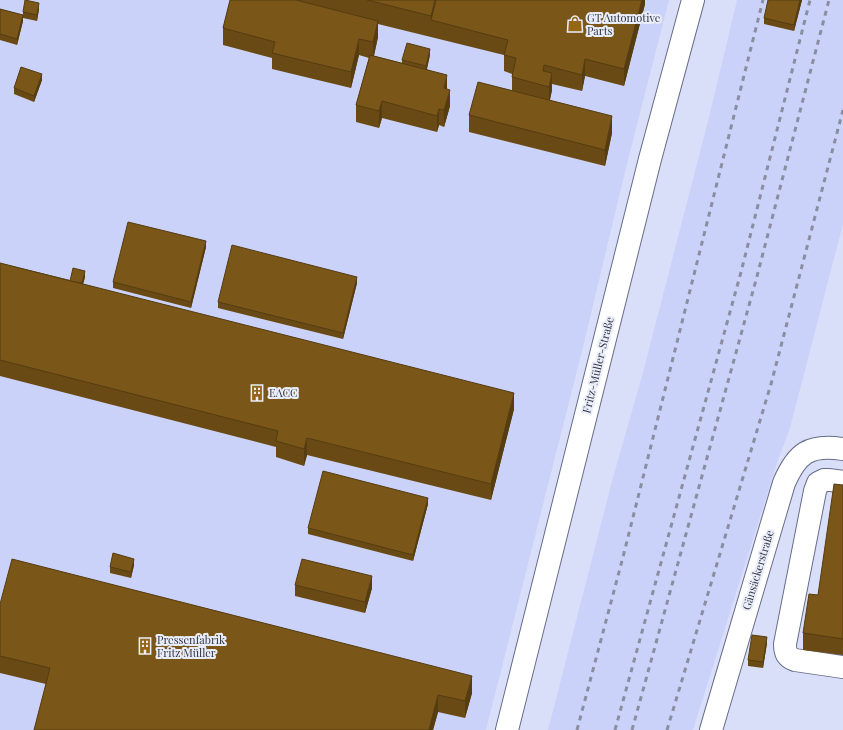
<svg xmlns="http://www.w3.org/2000/svg" width="843" height="730" font-family="'Playfair Display',serif">
<style>
.built{fill:#cbd2fa}
.lines{fill:none;stroke-linecap:round;stroke-linejoin:round}
.minor-casing{stroke:#676c89;stroke-width:24}
.minor{stroke:#fff;stroke-width:22}
.rail{stroke:#8a8ea1;stroke-width:3;stroke-dasharray:5 5;stroke-linecap:butt}
.wall{fill:#694a15}
.shaded-wall{fill:#553c11}
.building{fill:#7a5618;stroke:#553c11}
.labels{text-anchor:middle;stroke-width:4;stroke-linejoin:round;paint-order:stroke}
.poi-label{font-size:11px;fill:#313440;stroke:#eaedfa;text-anchor:start}
.street-label{font-size:11px;fill:#313440;stroke:#eaedfa}
</style>
<rect width="100%" height="100%" fill="#dadff9"/>
<!-- built -->
<g class="built">
<polygon points="0,0 669,0 626,168 584,343 486,730 0,730"/>
<polygon points="737,0 843,0 843,224 790,428 777,463 693,730 548,730 612,481 642,376 708,121"/>
</g>
<g class="lines">
<defs>
<g id="minor">
<path d="M843 482 830 480H824L818 483 815 491 785 644C785 653 787 657 795 660L843 667"/>
<polyline points="507,730 650,159 693,0"/>
<path d="M711 730 784 483C797 453 809 444 843 449"/>
</g>
</defs>
<!-- minor casing -->
<use href="#minor" class="minor-casing"/>
<!-- minor -->
<use href="#minor" class="minor"/>
<!-- rail -->
<g class="rail">
<polyline points="577,730 623,557 763,0"/>
<polyline points="615,730 741,272 810,0"/>
<polyline points="632,730 756,280 829,0"/>
<polyline points="667,730 771,384 843,110"/>
</g>
</g>
<!-- wall -->
<g class="wall">
<polygon points="230,0 645,0 645,4 624,86 585,76 582,91 552,84 552,90 550,100 612,133 605,166 469,132 469,115 512,90 512,74 504,71 504,55 378,24 378,37 374,56 402,63 402,60 430,55 427,69 447,89 450,106 444,127 439,125 437,132 382,118 379,128 356,122 356,105 369,58 359,55 351,88 272,69 272,58 223,45 223,28"/>
<polygon points="802,0 794,31 764,24 764,18"/>
<polygon points="0,9 23,15 23,12 39,9 37,21 23,18 23,21 17,45 0,40"/>
<polygon points="42,80 34,102 14,94 14,88"/>
<polygon points="206,247 191,308 113,288 113,282"/>
<polygon points="0,263 70,280 85,277 83,284 514,409 491,500 307,455 304,466 276,457 276,447 0,376"/>
<polygon points="357,283 343,339 218,308 218,302"/>
<polygon points="843,485 843,655 803,650 803,633 818,595"/>
<polygon points="428,504 413,561 308,534 308,528"/>
<polygon points="134,565 131,578 110,573 110,567"/>
<polygon points="295,585 372,588 365,613 295,596"/>
<polygon points="0,604 472,693 465,718 438,712 433,730 34,730 46,684 0,673"/>
<polygon points="767,643 763,668 748,666 748,660"/>
</g>
<!-- shaded-wall -->
<g class="shaded-wall">
<polygon points="435,0 439,0 431,20 431,16"/>
<polygon points="642,0 645,0 645,4 624,86 624,69"/>
<polygon points="800,0 802,0 794,31 794,25"/>
<polygon points="39,3 39,9 37,21 37,15"/>
<polygon points="23,15 23,21 17,45 17,39"/>
<polygon points="378,21 378,37 373,59 373,42"/>
<polygon points="359,39 359,55 351,88 351,72"/>
<polygon points="430,49 430,55 426,72 426,66"/>
<polygon points="585,59 585,76 582,91 582,75"/>
<polygon points="552,73 552,90 549,103 549,87"/>
<polygon points="42,74 42,80 34,102 34,96"/>
<polygon points="447,75 447,91 444,88"/>
<polygon points="450,90 450,106 444,127 444,110"/>
<polygon points="382,101 382,118 379,128 379,111"/>
<polygon points="439,109 439,125 437,132 437,116"/>
<polygon points="612,116 612,133 605,166 605,150"/>
<polygon points="206,241 206,247 191,308 191,302"/>
<polygon points="85,271 85,277 79,299 79,293"/>
<polygon points="357,277 357,283 343,339 343,333"/>
<polygon points="514,393 514,409 491,500 491,484"/>
<polygon points="307,438 307,455 304,466 304,449"/>
<polygon points="428,498 428,504 413,561 413,555"/>
<polygon points="134,559 134,565 131,578 131,572"/>
<polygon points="372,576 372,588 365,613 365,602"/>
<polygon points="767,637 767,643 763,668 763,662"/>
<polygon points="472,676 472,693 465,718 465,701"/>
<polygon points="438,695 438,712 433,730 429,730"/>
</g>
<!-- building -->
<g class="building">
<polygon points="25,0 39,3 37,15 23,12"/>
<polygon points="230,0 296,0 378,21 373,42 359,39 351,72 272,53 275,42 223,28"/>
<polygon points="367,0 435,0 431,16"/>
<polygon points="436,0 642,0 624,69 585,59 582,75 544,65 543,71 552,73 549,87 512,77 516,58 504,55 508,40 431,20"/>
<polygon points="768,0 800,0 794,25 764,18"/>
<polygon points="0,9 23,15 17,39 0,34"/>
<polygon points="407,43 430,49 426,66 402,60"/>
<polygon points="370,55 447,75 444,88 450,90 444,110 439,109 437,116 382,101 379,111 356,105"/>
<polygon points="21,67 42,74 34,96 14,88"/>
<polygon points="478,82 612,116 605,150 469,115"/>
<polygon points="128,222 206,241 191,302 113,282"/>
<polygon points="232,245 357,277 343,333 218,302"/>
<polygon points="0,263 514,393 491,484 307,438 304,449 276,441 278,431 0,360"/>
<polygon points="73,268 85,271 82,283 70,281"/>
<polygon points="323,471 428,498 413,555 308,528"/>
<polygon points="834,484 843,485 843,639 803,633 809,594 818,595"/>
<polygon points="113,553 134,559 131,572 110,567"/>
<polygon points="12,559 472,676 465,701 438,695 429,730 34,730 50,668 0,656 0,604"/>
<polygon points="302,559 372,576 365,602 295,585"/>
<polygon points="752,635 767,637 763,662 748,660"/>
</g>
<!-- icons -->
<defs>
<symbol id="shop-bare" viewBox="-9 -9 18 18"><path d="M-5-2.5h2.3a2.7 3.5 0 0 1 5.4 0H5L5.5 6h-11ZM-1.5-2.5h3a1.5 2.3 0 0 0-3 0Z" fill="#956715" stroke="#eaedfa" stroke-width="2.5" paint-order="stroke"/></symbol>
<symbol id="building-bare" viewBox="-9 -9 18 18"><path d="M-4-6H4V6H1V3H-1V6H-4ZM-2.5-4.3h1.7v1.8h-1.7ZM.8-4.3h1.7v1.8H.8ZM-2.5-1h1.7V.8h-1.7ZM.8-1h1.7V.8H.8Z" fill="#956715" stroke="#eaedfa" stroke-width="2.5" paint-order="stroke"/></symbol>
</defs>
<g fill-rule="evenodd">
<use href="#shop-bare" x="564" y="13" width="22" height="22"/>
<use href="#building-bare" x="246" y="382" width="22" height="22"/>
<use href="#building-bare" x="134" y="635" width="22" height="22"/>
</g>
<g class="labels">
<!-- poi labels -->
<g class="poi-label">
<text x="587" y="22">GT Automotive<tspan x="587" dy="13">Parts</tspan></text>
<text x="269" y="397">EACC</text>
<text x="157" y="644">Pressenfabrik<tspan x="157" dy="13">Fritz Müller</tspan></text>
</g>
<!-- street labels -->
<g class="street-label">
<text transform="translate(598 365) rotate(-76)" y="4">Fritz-Müller-Straße</text>
<text transform="translate(758 570) rotate(-73)" y="4">Gänsäckerstraße</text>
</g>
</g>
</svg>
